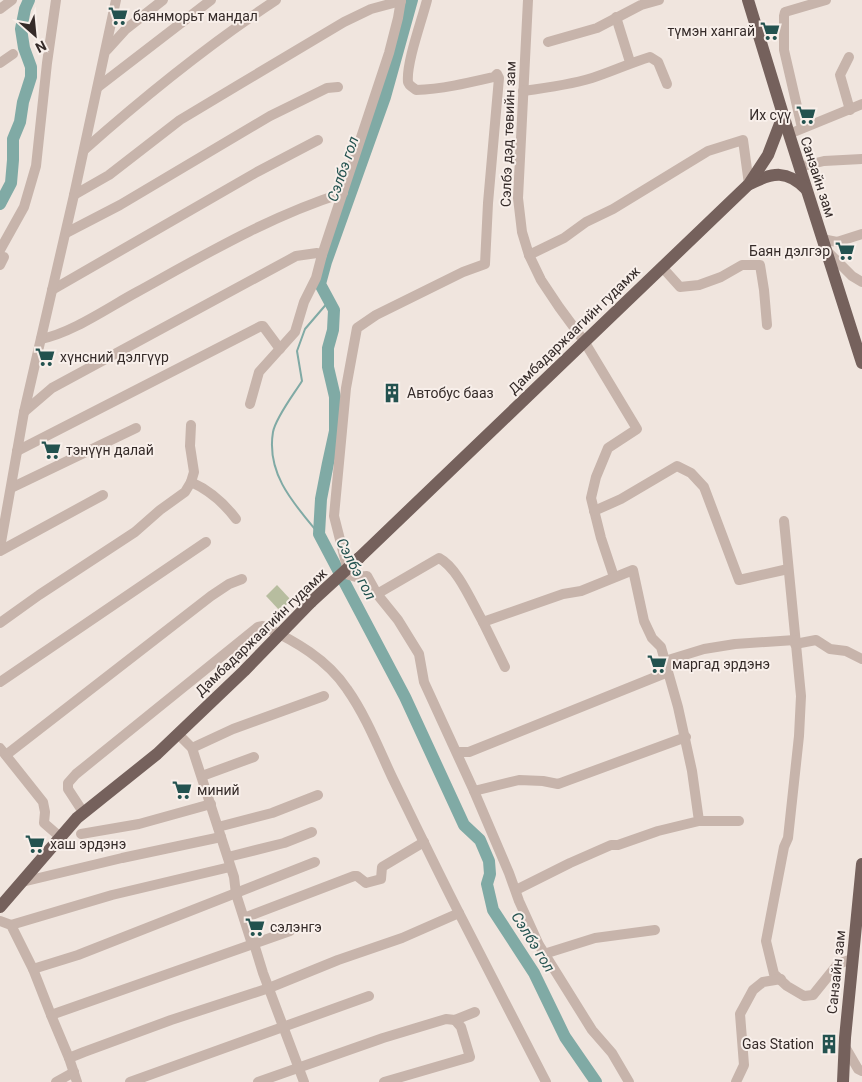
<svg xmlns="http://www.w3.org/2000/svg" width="862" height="1082" font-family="Roboto,sans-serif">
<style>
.green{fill:#b7bd9f}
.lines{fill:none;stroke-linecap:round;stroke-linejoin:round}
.stream{stroke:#80aaa5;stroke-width:2}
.river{stroke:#80aaa5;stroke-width:12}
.minor{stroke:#c7b4ab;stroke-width:10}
.major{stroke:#75615c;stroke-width:12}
.major-bridge{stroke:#75615c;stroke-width:12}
.labels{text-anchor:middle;stroke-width:4;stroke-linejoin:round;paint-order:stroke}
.poi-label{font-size:14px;fill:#352b29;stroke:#f8efea;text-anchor:start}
.street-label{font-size:14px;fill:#352b29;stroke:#f8efea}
.water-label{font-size:15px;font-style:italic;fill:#23524f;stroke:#f8efea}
</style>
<rect width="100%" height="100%" fill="#f0e5de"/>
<!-- green -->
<polygon class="green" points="277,585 291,600 280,611 266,596"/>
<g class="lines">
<!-- stream -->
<path class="stream" d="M319 534C294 504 266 474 273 432 276 417 294 394 302 381L297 351 305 329 329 301"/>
<!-- river -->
<g class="river">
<polyline points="412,0 385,97 326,262 320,284 334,310 333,330 328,348 328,367 335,397 335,431 328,463 321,499 319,534 405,697 464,825 480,840 489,861 490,874 487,884 493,910 534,973 565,1037 596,1082"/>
<polyline points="0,204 11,183 13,160 13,139 20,122 23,102 31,77 31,67 24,48 21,29 25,9 29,0"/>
</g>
<!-- minor -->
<g class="minor">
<path d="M427 0C422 20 406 63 408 82 409 86 413 87 416 90 443 89 468 83 494 77L497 74 499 78 488 203 485 264 463 272 376 315 357 328 346 388 334 516 349 575 356 577 367 576 377 594 398 620 419 654 424 682 474 791 519 780 543 781 558 784 686 737"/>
<polyline points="528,0 518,198 522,232 529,255 541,280 559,307 584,341 637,429 608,448 596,477 591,498 601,538 614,577"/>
<polyline points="0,9 12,0"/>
<polyline points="616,17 630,62"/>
<polyline points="548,42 597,28 641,5 659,0"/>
<polyline points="107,50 126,29 163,0"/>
<polyline points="849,57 840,75 850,110"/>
<polyline points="0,63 13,54"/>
<polyline points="98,87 211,0"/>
<path d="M523 91C546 88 569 85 592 78 611 72 630 63 650 57L658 62 667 84"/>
<polyline points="802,128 784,50 784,16 785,12 826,0"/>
<polyline points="789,134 862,104"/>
<path d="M84 150C145 96 208 45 276 0"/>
<polyline points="799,167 824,161 862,159"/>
<polyline points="74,195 109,175 180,120 240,84 344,22 371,9 401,1"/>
<polyline points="66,233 120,205 270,116 327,88 338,87"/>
<polyline points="822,239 837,242 862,234"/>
<polyline points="0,250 24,207 36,166 47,63 56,0"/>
<polyline points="827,251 852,276 862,282"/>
<polyline points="529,255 564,238 586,222 613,209 708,151 743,140 749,184"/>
<polyline points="0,265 4,257"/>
<polyline points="662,267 680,287 699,285 721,277 742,265 760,265 764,290 767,325"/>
<polyline points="52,290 257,172 318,140"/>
<path d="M41 339C72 333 109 307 137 292 204 255 270 216 343 193"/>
<polyline points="250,404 259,372 295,332 304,302 316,278 322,255 389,53 398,18 401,0"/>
<polyline points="24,412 52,388 296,256 317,253 322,255"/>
<polyline points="17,451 261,326 263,326 280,349"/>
<path d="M191 482C209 490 224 503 236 519"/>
<polyline points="11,488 136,428"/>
<polyline points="594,511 621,499 677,466 691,473 704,487 739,580 788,569"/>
<polyline points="784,521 801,696 799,736 788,838 784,847 766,941 774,974 787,986 804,996 813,995 838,964 852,959"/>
<polyline points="0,548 24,412 74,195 116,0"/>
<polyline points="0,551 103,495"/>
<path d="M377 594 439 558C458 568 472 603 483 622L563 594 581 591 633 570 644 621 652 638 661 647 678 707 692 771 699 821 658 831 618 845H611L570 863 516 890"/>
<polyline points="483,622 505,667"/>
<polyline points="0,623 39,595 135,532 160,510 185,492 191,482 194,472 190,446 191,425"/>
<polyline points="795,644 816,640 830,649 846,651 862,659"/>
<polyline points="665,661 704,649 735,644 795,640"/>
<polyline points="0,682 206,542"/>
<polyline points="178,734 192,748 234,877 236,894 252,944 255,947 263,973 304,1082"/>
<polyline points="0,748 43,802 45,812 44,823 59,836"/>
<polyline points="192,748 233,729 324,696"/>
<polyline points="457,752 469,752 668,672"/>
<polyline points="6,755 211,596 229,584 242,579"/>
<polyline points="202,776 254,757"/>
<polyline points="474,791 509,873 519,901 539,945 592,1030 612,1053 629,1082"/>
<polyline points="699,821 739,821"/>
<polyline points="218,827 272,813 318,795"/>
<polyline points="81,834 139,824 211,804"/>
<polyline points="228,857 284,843 312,832"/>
<polyline points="22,882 122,858 221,837"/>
<polyline points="459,913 546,1082"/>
<polyline points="244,918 354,876 357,876 366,883 381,879 382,867 424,842"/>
<polyline points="0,921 11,925 33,969 51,1015 290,931"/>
<polyline points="11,925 112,895 230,867"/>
<polyline points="544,954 595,938 655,930"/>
<polyline points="33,969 78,955 315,862"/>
<polyline points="51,1015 69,1058"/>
<polyline points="844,1045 858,1069 862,1071"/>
<polyline points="56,1082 74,1072"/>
<path d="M77 1082 69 1058 84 1052 171 1020 269 988 338 960 402 938 459 913C436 868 414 822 392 777 378 747 366 716 347 689 327 659 295 641 263 626L258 627 76 774 68 783V789L83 812"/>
<polyline points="130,1082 369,996"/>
<polyline points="258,1082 383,1038 446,1019 455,1020 475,1012"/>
<polyline points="384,1082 470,1057 461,1027 455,1020"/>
<polyline points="736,1082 744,1065 740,1014 753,990 763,982 781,979"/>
</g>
<!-- major -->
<g class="major">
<polyline points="748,0 789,134 862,363"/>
<path d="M750 184C773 172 787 170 806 189"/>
<polyline points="359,558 749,184 768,155 783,116"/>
<polyline points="0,907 77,818 157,754 244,671 311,602"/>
<polyline points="843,1082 845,1038 862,864"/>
</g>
<!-- major-bridge -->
<polyline class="major-bridge" points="311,602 359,558"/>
</g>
<!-- icons -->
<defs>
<symbol id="supermarket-bare" viewBox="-9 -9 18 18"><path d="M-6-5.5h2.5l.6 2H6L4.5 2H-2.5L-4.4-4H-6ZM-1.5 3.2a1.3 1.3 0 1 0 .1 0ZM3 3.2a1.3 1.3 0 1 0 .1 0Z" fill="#23524f" stroke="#f8efea" stroke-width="2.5" paint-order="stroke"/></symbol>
<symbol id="building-bare" viewBox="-9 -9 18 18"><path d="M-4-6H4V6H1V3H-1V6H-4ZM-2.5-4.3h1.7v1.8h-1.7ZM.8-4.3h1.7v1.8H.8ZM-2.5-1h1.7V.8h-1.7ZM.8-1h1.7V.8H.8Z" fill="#23524f" stroke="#f8efea" stroke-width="2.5" paint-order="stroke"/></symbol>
</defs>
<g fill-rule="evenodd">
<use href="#supermarket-bare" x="104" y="2" width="28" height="28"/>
<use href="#supermarket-bare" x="756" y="17" width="28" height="28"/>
<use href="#supermarket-bare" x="792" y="101" width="28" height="28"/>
<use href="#supermarket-bare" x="831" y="237" width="28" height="28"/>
<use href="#supermarket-bare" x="31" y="343" width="28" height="28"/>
<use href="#building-bare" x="378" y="379" width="28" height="28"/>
<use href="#supermarket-bare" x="37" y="436" width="28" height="28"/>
<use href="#supermarket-bare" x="643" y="650" width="28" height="28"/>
<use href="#supermarket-bare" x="168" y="776" width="28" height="28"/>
<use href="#supermarket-bare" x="21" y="830" width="28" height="28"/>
<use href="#supermarket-bare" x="241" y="913" width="28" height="28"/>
<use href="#building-bare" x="815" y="1030" width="28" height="28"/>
</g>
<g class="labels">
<!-- poi labels -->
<g class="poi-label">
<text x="133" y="21">баянморьт мандал</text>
<text x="755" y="36" text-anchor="end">түмэн хангай</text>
<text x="791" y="120" text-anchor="end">Их сүү</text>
<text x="830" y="256" text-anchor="end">Баян дэлгэр</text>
<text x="60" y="362">хүнсний дэлгүүр</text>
<text x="407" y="398">Автобус бааз</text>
<text x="66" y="455">тэнүүн далай</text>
<text x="672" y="669">маргад эрдэнэ</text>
<text x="197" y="795">миний</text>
<text x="50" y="849">хаш эрдэнэ</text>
<text x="270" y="932">сэлэнгэ</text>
<text x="814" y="1049" text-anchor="end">Gas Station</text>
</g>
<!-- street labels -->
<g class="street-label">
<text transform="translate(508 134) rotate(-88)" y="5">Сэлбэ дэд төвийн зам</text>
<text transform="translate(818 177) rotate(72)" y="5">Санзайн зам</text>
<text transform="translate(574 330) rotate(-44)" y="5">Дамбадаржаагийн гудамж</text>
<text transform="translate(261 632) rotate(-44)" y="5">Дамбадаржаагийн гудамж</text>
<text transform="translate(836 972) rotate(-84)" y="5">Санзайн зам</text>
</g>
<!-- water labels -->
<g class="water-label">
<text transform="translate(343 169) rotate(-71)" y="5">Сэлбэ гол</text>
<text transform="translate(356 569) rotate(62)" y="5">Сэлбэ гол</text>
<text transform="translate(533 942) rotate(58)" y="5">Сэлбэ гол</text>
</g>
</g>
<!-- north arrow -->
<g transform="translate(35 35) rotate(153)" stroke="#f8efea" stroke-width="4" paint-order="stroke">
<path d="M0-4L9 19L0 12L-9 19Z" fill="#352b29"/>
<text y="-8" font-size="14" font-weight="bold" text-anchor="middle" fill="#352b29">N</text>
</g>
</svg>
